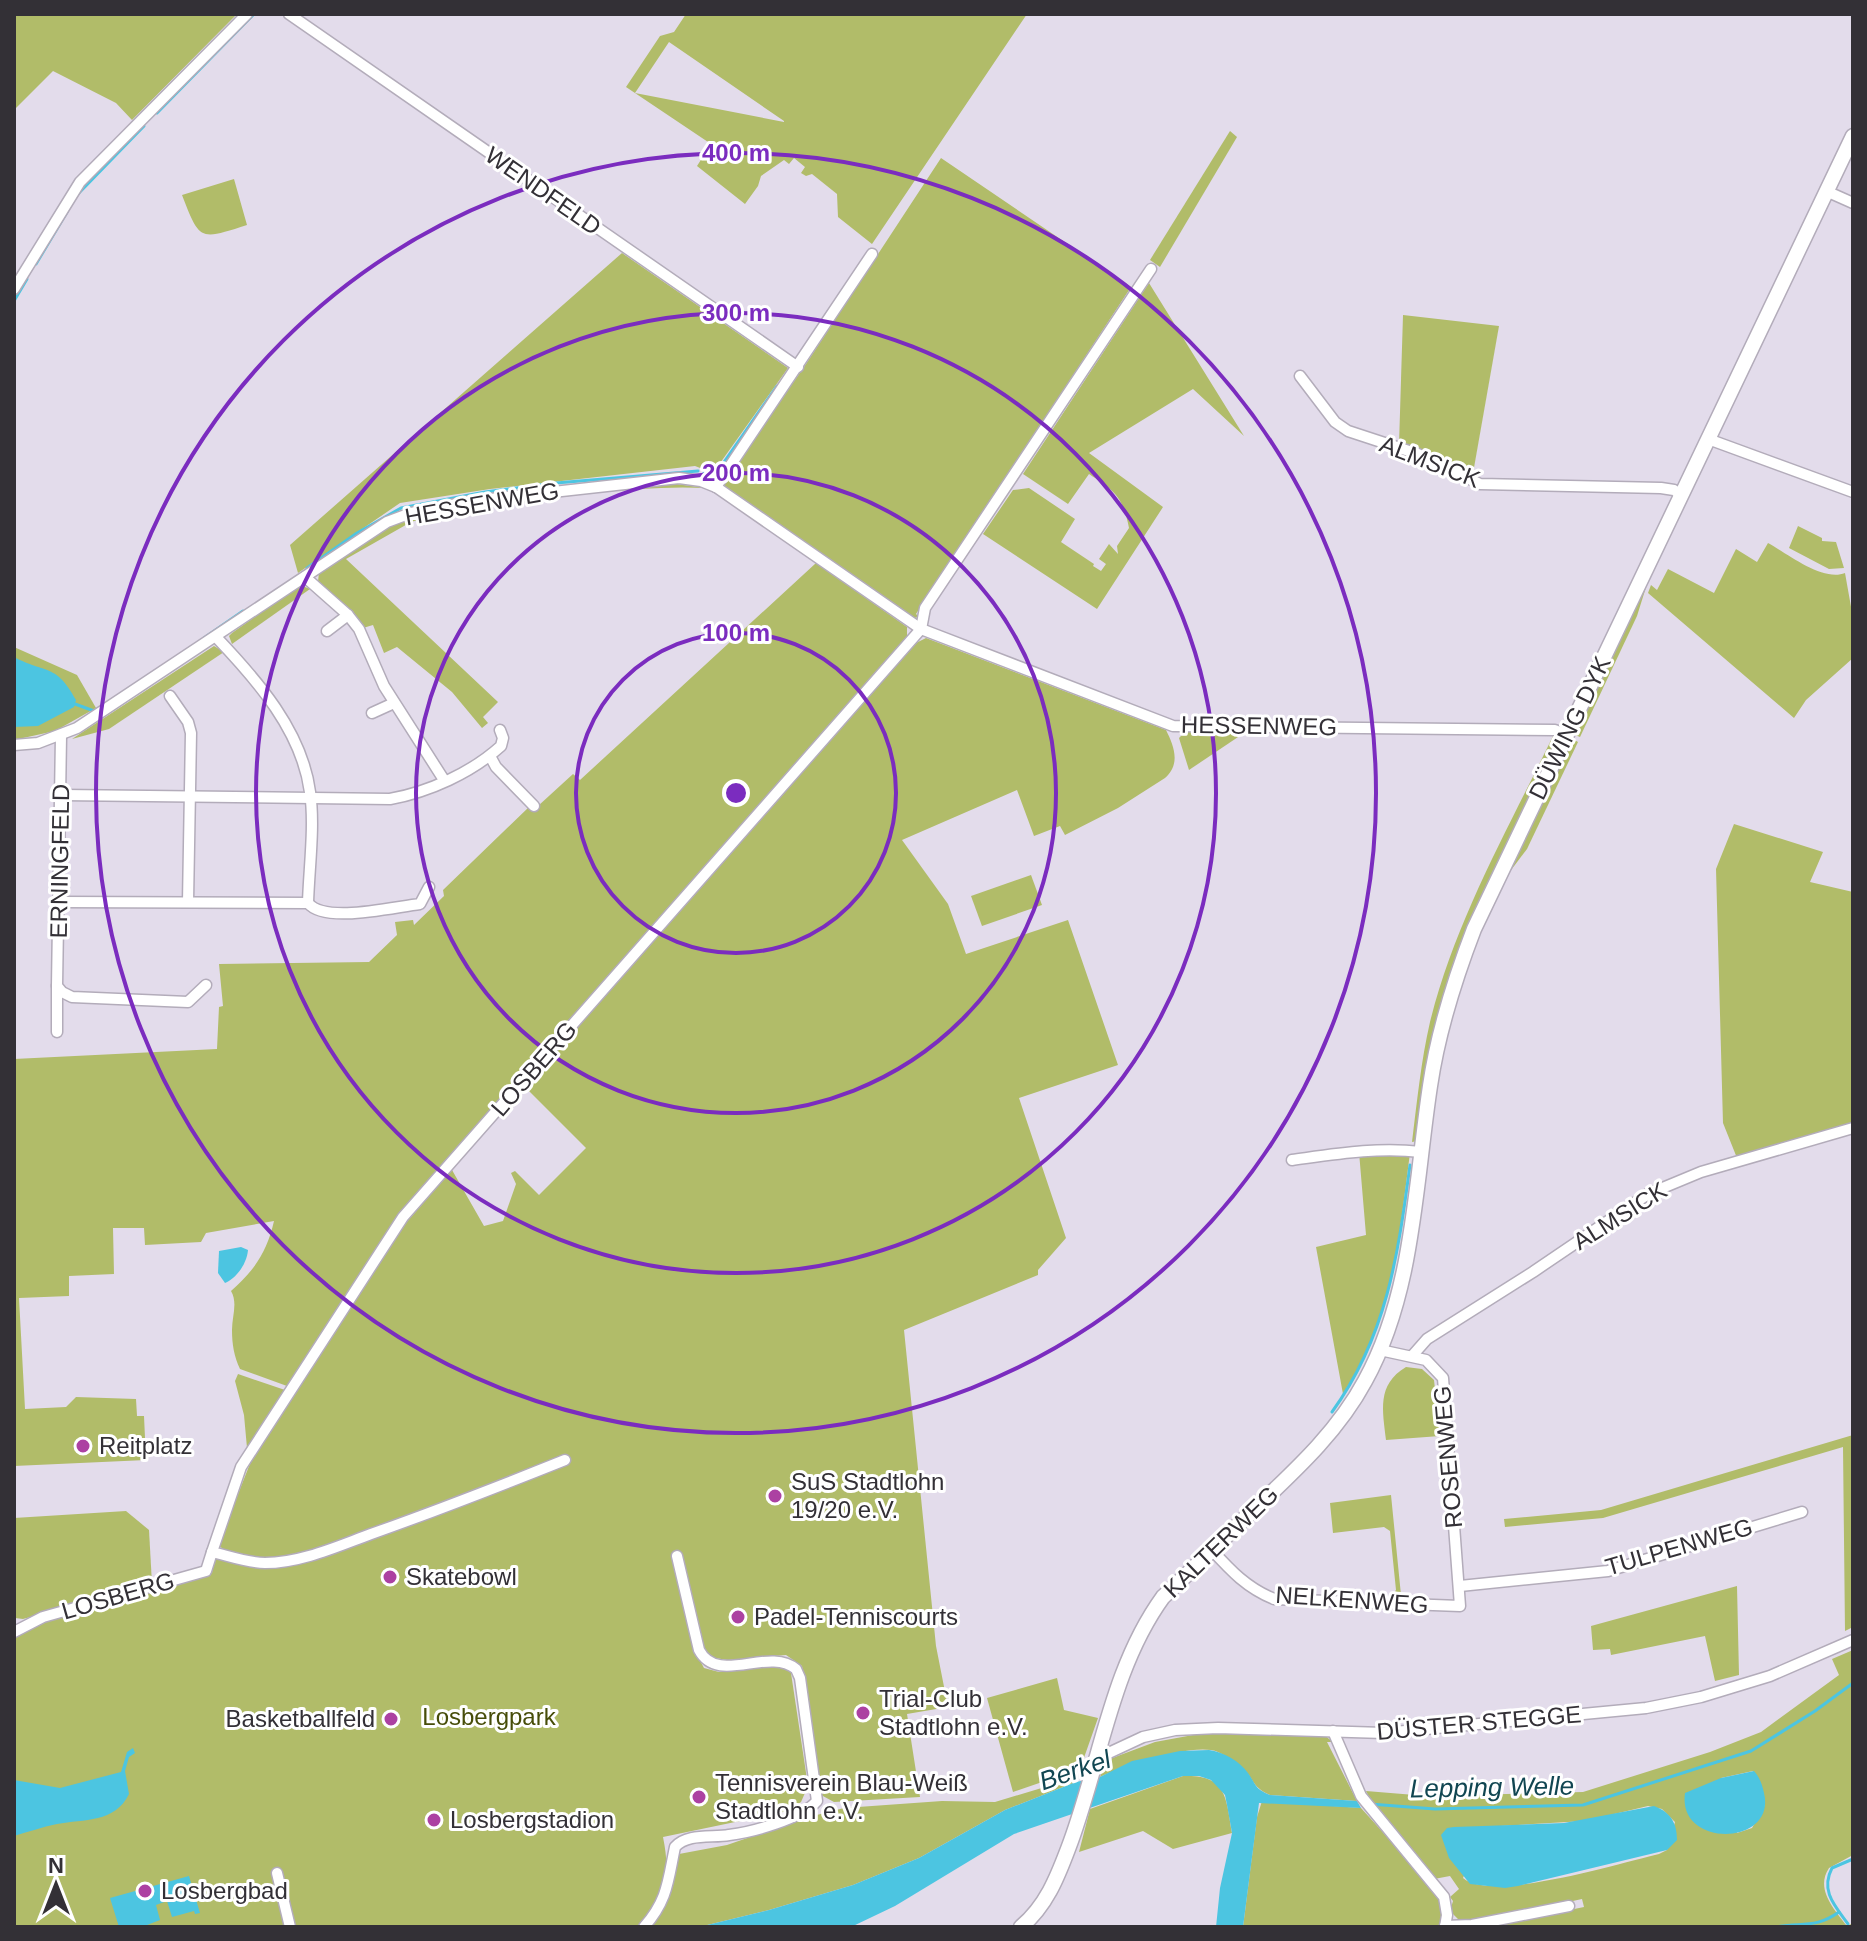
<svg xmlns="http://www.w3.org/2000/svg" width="1867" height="1941" font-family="Helvetica,sans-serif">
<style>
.green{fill:#b1bc69;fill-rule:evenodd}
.water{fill:#4cc5e1}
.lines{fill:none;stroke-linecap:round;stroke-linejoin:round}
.stream{stroke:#4cc5e1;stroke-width:3}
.street-casing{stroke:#b3acba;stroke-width:13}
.secondary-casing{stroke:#b3acba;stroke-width:17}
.street{stroke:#fff;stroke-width:10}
.secondary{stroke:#fff;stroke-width:14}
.ring{fill:none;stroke:#7b2cbf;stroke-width:4}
.poi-dot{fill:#ac41a2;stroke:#fff;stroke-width:3}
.labels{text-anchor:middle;stroke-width:6;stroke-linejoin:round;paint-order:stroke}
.street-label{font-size:24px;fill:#333036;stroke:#fff}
.poi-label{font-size:24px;fill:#333036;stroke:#fff;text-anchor:start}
.park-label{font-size:24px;fill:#474d09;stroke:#fff}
.water-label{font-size:26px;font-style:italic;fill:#114652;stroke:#fff}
.centre{fill:#7b2cbf;stroke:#fff;stroke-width:4}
.ring-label{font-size:24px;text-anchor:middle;font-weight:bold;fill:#7b2cbf;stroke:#fff;stroke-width:6;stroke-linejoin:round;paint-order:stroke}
</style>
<rect width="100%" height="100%" fill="#e3dceb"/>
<!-- green -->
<g class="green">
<polygon points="14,14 237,14 132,120 116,103 53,71 14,110"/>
<path d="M686 14H1027L872 244 838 217 837 194 812 174 806 176 801 173 805 167 794 158 789 164 784 160 761 176 758 186 745 204 697 166 711 144 626 87 660 36 674 32ZM669 42 784 121V122L635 93Z"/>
<polygon points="1230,131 1237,137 1160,267 1150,260"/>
<polygon points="941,158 1131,287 916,614 919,617 914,618 726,488 723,481 802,370"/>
<path d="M234 179 247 225C200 240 200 242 182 195Z"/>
<polygon points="622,253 788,368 713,473 695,466 490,489 400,503 298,573 290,545"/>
<path d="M1149 283 1244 436 1193 389 1089 453 1163 507 1097 609 983 534 1013 490 1029 488 1075 519 1061 542 1094 564 1093 566 1101 571 1106 564 1099 559 1109 544 1118 554 1117 546 1129 528C1123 497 1115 491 1089 474L1068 504 1023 474Z"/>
<polygon points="1403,315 1499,326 1472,479 1399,445"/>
<path d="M669 483 706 488C619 484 522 504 435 515L411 522 346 559 498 702 483 717 488 723 482 728 452 692 397 647 384 653 373 625 363 628C355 608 334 597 318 582L319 572 379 531 403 519 477 504Z"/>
<polygon points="1798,526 1822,538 1822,541 1836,542 1844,568 1829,569 1789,548"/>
<path d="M1768 543C1788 554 1823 582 1845 573L1853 618V658L1806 700 1794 718 1648 593 1651 585 1657 590 1668 569 1714 593 1736 549 1757 562Z"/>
<path d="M816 563 907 627V638L396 1219 287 1386 240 1369C234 1356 232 1344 232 1330 232 1316 238 1303 231 1291 254 1271 267 1252 274 1221L206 1233 201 1242 145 1245 144 1228H113L114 1274 69 1276V1296L19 1298 25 1409 66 1407 76 1397 136 1399 137 1416H144L146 1460 14 1466V1059L217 1049 219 1007 223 1006 219 964 369 962 397 935 395 922 413 920 414 925 444 896 443 890 529 807 538 806 573 774 580 780Z"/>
<polygon points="1647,584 1637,616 1580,737 1573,734 1642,589"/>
<polygon points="300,585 310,589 232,644 229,636 232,633"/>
<path d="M926 638 1166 730C1174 746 1181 764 1165 778L1118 808 1065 835 1060 826 1034 836 1017 790 902 840 948 904 966 954 1068 920 1118 1065 1019 1098 1066 1238 1038 1270V1275L904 1330 936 1646 948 1707 907 1714 920 1797 834 1802 821 1795 802 1666 786 1655 728 1660 708 1657 703 1647 682 1555 674 1556 696 1653 704 1668 719 1672 776 1666 785 1668 791 1673 808 1786 801 1802 788 1811 663 1837C671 1877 666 1896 638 1927H14V1636L44 1619 212 1573 213 1560 219 1557 267 1565 292 1562 321 1555 566 1464 563 1458C503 1482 442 1506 381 1528 345 1541 308 1558 269 1560 251 1562 232 1557 218 1545L253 1456 404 1225 452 1170 484 1226 503 1221 516 1184 511 1173 515 1171 539 1195 586 1148 525 1087 914 644Z"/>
<polygon points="214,646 224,652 109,729 72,739"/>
<polygon points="14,647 77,675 96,708 55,731 14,740"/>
<polygon points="1187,730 1247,731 1189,770 1179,738"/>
<path d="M1553 736 1557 742 1487 891 1417 1141 1412 1142C1417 1102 1421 1061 1430 1022 1455 921 1508 829 1553 736Z"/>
<polygon points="1571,738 1578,742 1527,849 1502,882"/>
<polygon points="1734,824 1823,852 1810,882 1853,892 1853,1125 1737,1158 1723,1123 1716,869"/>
<polygon points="1031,875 1042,905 982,926 971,896"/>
<path d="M1359 1152 1410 1153C1401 1221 1395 1295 1364 1357 1358 1369 1350 1382 1343 1394L1316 1247 1366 1235Z"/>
<path d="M1406 1367 1422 1369 1434 1380 1440 1436 1386 1440C1383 1411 1376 1385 1406 1367Z"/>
<polygon points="238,1374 285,1390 247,1448 244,1415 235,1381"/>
<polygon points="1853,1435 1853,1627 1845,1631 1843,1447 1603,1518 1505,1527 1504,1519 1601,1510"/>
<polygon points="1391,1495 1401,1595 1392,1595 1396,1590 1390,1531 1384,1527 1333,1533 1330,1503"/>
<polygon points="126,1511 149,1530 152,1584 23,1619 15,1618 14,1518"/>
<polygon points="1737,1586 1739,1675 1715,1681 1705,1636 1611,1655 1610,1649 1593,1650 1591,1626"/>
<path d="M1853 1650V1855L1829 1868C1815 1889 1834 1909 1847 1926L1851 1924 1853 1927H1487L1584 1907 1582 1899 1485 1920 1460 1921 1450 1911 1453 1901 1450 1897 1459 1889 1450 1876 1434 1879 1375 1809 1366 1791 1427 1796 1583 1792 1710 1752 1761 1732 1839 1675 1832 1659ZM1753 1771 1765 1805 1752 1828 1737 1833 1721 1778ZM1648 1806 1662 1809 1675 1822 1667 1850 1659 1854C1620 1863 1491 1903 1463 1878L1484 1827 1585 1821Z"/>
<polygon points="1057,1678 1064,1710 1098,1718 1080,1769 1013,1792 987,1698"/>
<path d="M1204 1733 1324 1735 1333 1742H1327L1357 1801 1270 1795C1249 1786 1255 1776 1239 1766 1232 1761 1225 1755 1218 1752 1194 1742 1125 1766 1100 1777L1107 1760 1155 1742Z"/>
<path d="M1183 1776C1227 1774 1226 1798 1232 1833L1173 1849 1143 1831 1079 1852 1090 1809Z"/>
<polygon points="1078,1777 1076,1782 1005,1810 919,1858 853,1885 769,1910 699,1927 647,1927 669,1894 679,1854 727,1845 805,1818 844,1808 942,1801 995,1802"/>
<path d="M1262 1801 1361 1808 1436 1891C1444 1904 1444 1913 1441 1927H1243L1257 1817Z"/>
</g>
<!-- water -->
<g class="water">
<path d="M14 657C46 674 56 663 76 700L74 707 38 726 14 727Z"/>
<path d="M241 1247 248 1250C247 1263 237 1278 225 1283L218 1273 219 1251Z"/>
<path d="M133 1748 135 1753 129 1757 125 1771 129 1794C115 1823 84 1819 57 1824 42 1827 28 1832 14 1836V1780L60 1788 121 1772 127 1752Z"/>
<path d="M1209 1750C1223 1752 1240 1761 1248 1773 1257 1786 1254 1788 1270 1795L1357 1801 1361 1808 1259 1803 1243 1927H1216L1220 1888 1232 1833 1227 1805 1225 1795 1211 1780 1199 1776H1183L1014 1834 895 1906 851 1927H699L769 1910 853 1885 919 1858 1005 1810 1076 1782 1100 1777 1132 1761 1180 1751Z"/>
<path d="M1754 1771C1760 1778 1762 1784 1764 1793 1777 1846 1677 1849 1685 1793L1721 1778Z"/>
<path d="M1654 1806C1670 1812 1677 1822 1677 1840L1667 1850 1518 1886 1505 1888 1470 1884 1449 1858 1441 1835 1447 1828 1454 1827 1564 1823Z"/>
<polygon points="189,1876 200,1913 195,1914 194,1911 172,1917 167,1901 156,1905 160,1920 142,1927 119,1927 110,1898"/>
</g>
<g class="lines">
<!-- stream -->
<g class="stream">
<polyline points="157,113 254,14"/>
<polyline points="77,195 144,126"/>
<polyline points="36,264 67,212"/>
<polyline points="14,301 27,279"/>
<polyline points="704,473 715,475 777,386"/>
<polyline points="307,568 357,533 401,508 485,492 556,483 698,471"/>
<polyline points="204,638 243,611"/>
<polyline points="75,704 94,711"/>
<path d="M1332 1412C1387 1336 1398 1255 1410 1165"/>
<polyline points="1370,1804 1435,1809 1583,1805 1751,1751 1815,1711 1853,1683"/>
<path d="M1848 1924C1835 1906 1820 1891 1832 1868L1853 1859"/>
<path d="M1775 1927C1802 1922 1815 1929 1839 1912"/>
</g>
<defs>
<g id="street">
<polyline points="289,14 798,367"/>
<polyline points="1826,191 1853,203"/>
<polyline points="14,289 80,182 247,14"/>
<polyline points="1300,376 1335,422 1348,431 1418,454 1480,484 1661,488 1674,490 1681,495"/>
<polyline points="1708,439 1853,492"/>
<polyline points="716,487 872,254"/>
<polyline points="305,577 348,615 359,629 384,686 444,780"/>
<polyline points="327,631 348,615"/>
<path d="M216 637C257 680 302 731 310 792 315 826 309 868 308 903"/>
<polyline points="170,696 188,722 191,733 188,902"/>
<polyline points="372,713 394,703"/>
<polyline points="61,736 57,986 62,992 72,997 188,1002 206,985"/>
<polyline points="14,745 38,743 77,728 387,522 411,513 472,501 679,478 701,481 716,487 921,629 1173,726 1555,730 1567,735"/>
<polyline points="490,756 496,767 534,806"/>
<path d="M62 795 390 799C429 792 471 773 501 746L503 738 500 730"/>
<path d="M60 902 308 903C325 924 393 907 420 904L429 887"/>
<polyline points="57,1032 57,986"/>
<path d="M1292 1160C1336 1154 1377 1147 1421 1152"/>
<polyline points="1412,1356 1427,1339 1533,1272 1648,1194 1701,1172 1853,1128"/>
<path d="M565 1460C500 1486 436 1511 371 1534 338 1546 301 1563 265 1563 248 1563 229 1556 212 1552L241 1467 403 1217 921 629 925 608 1151 269"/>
<path d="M1212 1550C1231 1571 1247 1588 1274 1599L1460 1606 1443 1378 1426 1360 1380 1350"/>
<polyline points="1460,1586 1608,1571 1802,1512"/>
<polyline points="14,1632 43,1617 206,1571 212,1552"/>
<polyline points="1333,1731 1361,1796 1444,1897 1447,1915 1445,1927"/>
<polyline points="1098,1758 1143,1737 1175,1730 1218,1728 1384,1733 1646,1708 1701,1697 1770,1676 1853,1640"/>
<polyline points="277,1873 290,1927"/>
<polyline points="1445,1926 1472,1925 1569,1906"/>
<path d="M644 1927C668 1900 668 1880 675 1847 687 1833 712 1838 729 1835 753 1832 801 1819 817 1801L800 1678 796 1669C768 1646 718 1686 699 1650L677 1556"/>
</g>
<path id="secondary" d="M1021 1927C1046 1906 1057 1878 1068 1849 1100 1766 1110 1670 1163 1597 1191 1571 1218 1544 1246 1517 1290 1475 1336 1435 1365 1381 1414 1292 1415 1184 1430 1086 1438 1031 1454 981 1474 929L1853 136"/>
</defs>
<!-- street casing -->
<use href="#street" class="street-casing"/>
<!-- secondary casing -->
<use href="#secondary" class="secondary-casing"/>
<!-- street -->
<use href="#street" class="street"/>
<!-- secondary -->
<use href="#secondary" class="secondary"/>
</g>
<!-- distance rings -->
<g class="ring">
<circle cx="736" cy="793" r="160"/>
<circle cx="736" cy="793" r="320"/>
<circle cx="736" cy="793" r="480"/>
<circle cx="736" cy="793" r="640"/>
</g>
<!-- markers -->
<g class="poi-dot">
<circle cx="83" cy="1446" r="8"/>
<circle cx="775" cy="1496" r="8"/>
<circle cx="390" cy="1577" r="8"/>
<circle cx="738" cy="1617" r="8"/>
<circle cx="863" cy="1713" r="8"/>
<circle cx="391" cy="1719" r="8"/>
<circle cx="699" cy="1797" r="8"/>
<circle cx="434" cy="1820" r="8"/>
<circle cx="145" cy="1891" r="8"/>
</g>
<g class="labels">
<!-- street labels -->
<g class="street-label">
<text transform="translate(543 191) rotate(35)" y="8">WENDFELD</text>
<text transform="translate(1430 462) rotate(21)" y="8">ALMSICK</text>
<text transform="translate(482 504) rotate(-10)" y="8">HESSENWEG</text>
<text transform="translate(1259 726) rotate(1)" y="8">HESSENWEG</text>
<text transform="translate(1570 728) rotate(-64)" y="8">DÜWING DYK</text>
<text transform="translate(60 861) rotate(-89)" y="8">ERNINGFELD</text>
<text transform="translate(534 1069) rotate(-49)" y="8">LOSBERG</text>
<text transform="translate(1620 1216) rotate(-32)" y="8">ALMSICK</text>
<text transform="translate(1448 1457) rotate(-95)" y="8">ROSENWEG</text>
<text transform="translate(1221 1542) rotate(-44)" y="8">KALTERWEG</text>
<text transform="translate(1679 1547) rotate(-16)" y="8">TULPENWEG</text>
<text transform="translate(118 1596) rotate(-16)" y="8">LOSBERG</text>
<text transform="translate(1352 1600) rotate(4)" y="8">NELKENWEG</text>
<text transform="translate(1479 1723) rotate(-5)" y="8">DÜSTER STEGGE</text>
</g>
<!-- poi labels -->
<g class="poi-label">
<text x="99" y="1454">Reitplatz</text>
<text x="791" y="1490">SuS Stadtlohn<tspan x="791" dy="28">19/20 e.V.</tspan></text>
<text x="406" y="1585">Skatebowl</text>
<text x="754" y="1625">Padel-Tenniscourts</text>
<text x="879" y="1707">Trial-Club<tspan x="879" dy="28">Stadtlohn e.V.</tspan></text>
<text x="375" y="1727" text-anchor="end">Basketballfeld</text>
<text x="715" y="1791">Tennisverein Blau-Weiß<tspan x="715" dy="28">Stadtlohn e.V.</tspan></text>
<text x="450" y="1828">Losbergstadion</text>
<text x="161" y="1899">Losbergbad</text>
</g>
<!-- park labels -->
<g class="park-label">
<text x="489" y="1725">Losbergpark</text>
</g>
<!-- water labels -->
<g class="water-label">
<text transform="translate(1075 1770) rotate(-19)" y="9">Berkel</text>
<text transform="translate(1492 1787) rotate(-1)" y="9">Lepping Welle</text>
</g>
</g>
<circle cx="736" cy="793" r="12" class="centre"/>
<g class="ring-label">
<text x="736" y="161">400 m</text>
<text x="736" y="321">300 m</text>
<text x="736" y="481">200 m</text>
<text x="736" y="641">100 m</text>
</g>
<!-- border -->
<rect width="1867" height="1941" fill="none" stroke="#333036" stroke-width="32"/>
<!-- north arrow -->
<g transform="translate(56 1885)" stroke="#ffffff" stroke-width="6" paint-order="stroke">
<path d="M0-6L14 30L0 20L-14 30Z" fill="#333036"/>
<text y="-12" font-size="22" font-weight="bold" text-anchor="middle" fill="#333036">N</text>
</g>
</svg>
